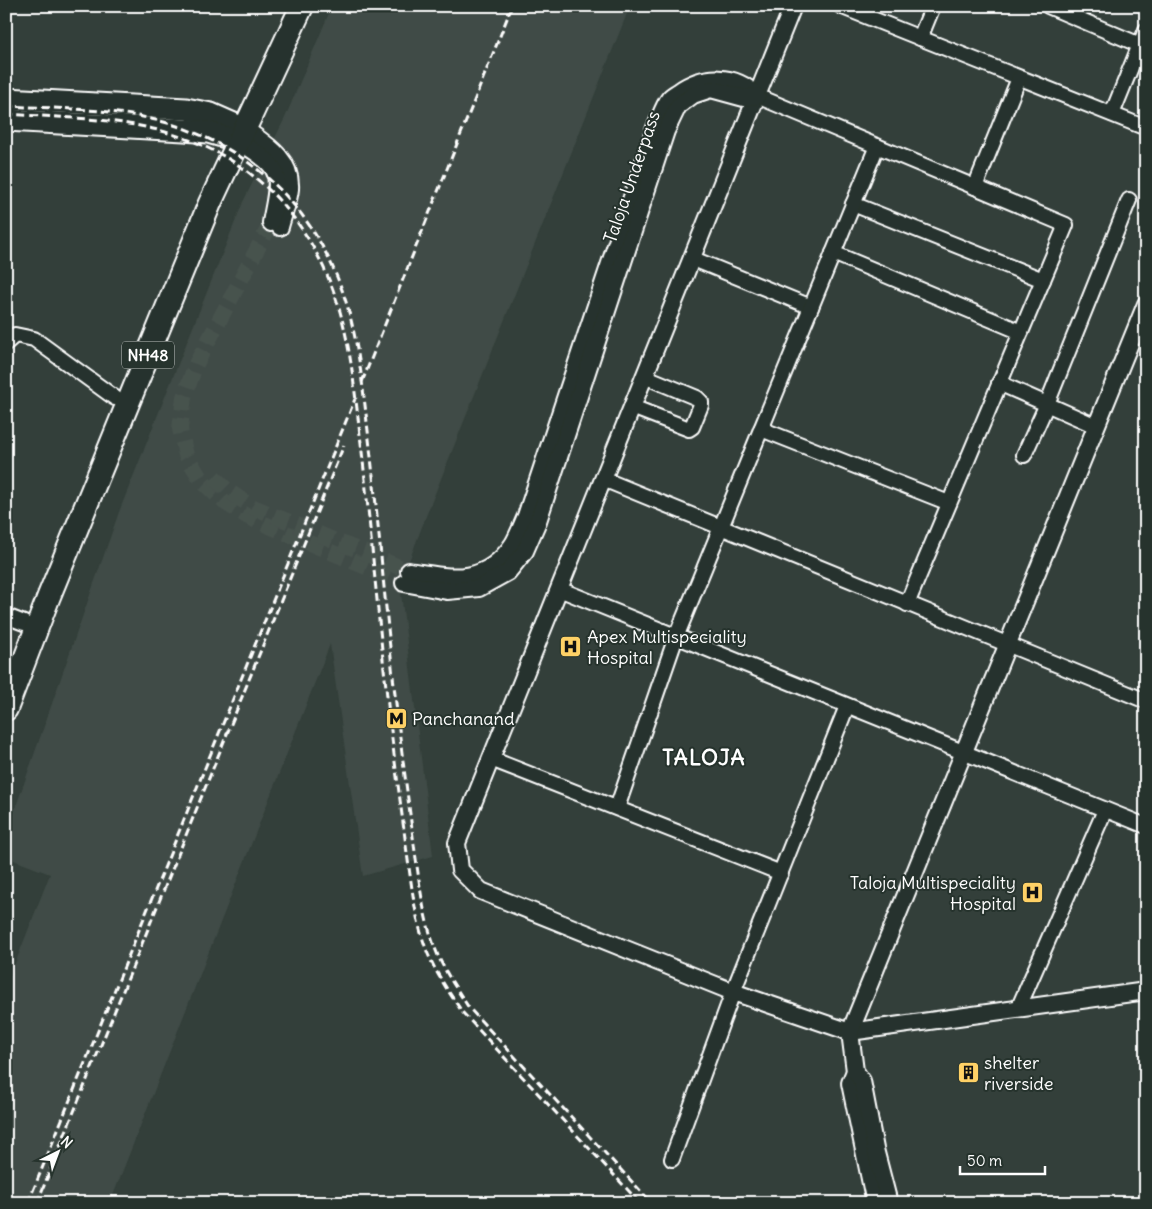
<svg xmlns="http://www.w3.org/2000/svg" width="1152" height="1209" font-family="Delius,sans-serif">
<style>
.built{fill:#404c47}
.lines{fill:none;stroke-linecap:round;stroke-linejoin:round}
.tertiary-tunnel{stroke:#47524e;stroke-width:16;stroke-dasharray:16 8;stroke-linecap:butt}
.minor-casing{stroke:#fff;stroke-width:18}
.tertiary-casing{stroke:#fff;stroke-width:20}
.primary-casing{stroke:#fff;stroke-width:25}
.trunk-casing{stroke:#fff;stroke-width:26}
.minor{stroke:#26332d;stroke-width:14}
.tertiary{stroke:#26332d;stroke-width:16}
.primary{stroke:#26332d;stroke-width:21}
.trunk{stroke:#26332d;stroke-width:22}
.rail{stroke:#fff;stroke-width:3;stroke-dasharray:8 4;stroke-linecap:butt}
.labels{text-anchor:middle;stroke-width:4;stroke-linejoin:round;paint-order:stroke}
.shield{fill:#26332d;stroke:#bec2c0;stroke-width:1}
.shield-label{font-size:16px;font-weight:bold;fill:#fff}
.street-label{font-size:18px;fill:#fff;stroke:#26332d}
.poi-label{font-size:18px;fill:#fff;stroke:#26332d;text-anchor:start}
.district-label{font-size:22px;font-weight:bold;letter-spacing:1px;fill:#fff;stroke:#26332d}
</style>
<rect width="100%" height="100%" fill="#333f3a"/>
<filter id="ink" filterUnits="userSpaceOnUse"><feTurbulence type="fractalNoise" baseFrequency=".02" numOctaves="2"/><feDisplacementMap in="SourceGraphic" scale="10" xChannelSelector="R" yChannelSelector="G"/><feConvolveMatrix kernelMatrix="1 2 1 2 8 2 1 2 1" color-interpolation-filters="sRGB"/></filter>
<g filter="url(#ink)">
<!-- built -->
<polygon class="built" points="332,6 630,6 426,516 400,585 433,856 363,876 330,644 110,1203 6,1203 6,987 50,874 6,857 6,835 119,512 243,202 285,118"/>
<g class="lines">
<!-- tertiary-tunnel -->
<g class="tertiary-tunnel">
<polyline points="271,223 196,364 184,397 180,429 186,455 202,481 224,502 248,517 404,583"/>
<polyline points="214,477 228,491 253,507 409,571"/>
</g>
<defs>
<g id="minor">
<polyline points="840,6 1146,128"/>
<polyline points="1048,6 1140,45"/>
<polyline points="920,38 933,6"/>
<polyline points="757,96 1066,225 907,604"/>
<polyline points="1112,114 1146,30"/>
<polyline points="975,187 1019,78"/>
<polyline points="853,204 1043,280"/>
<polyline points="833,253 1021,332"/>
<polyline points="691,258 811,307"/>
<polyline points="6,343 15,335 34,339 115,398"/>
<polyline points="999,383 1096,426"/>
<polyline points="632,407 689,429 692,427 701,405 701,402 697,398 644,376"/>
<polyline points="761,429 949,503"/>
<polyline points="1024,455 1047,404 1129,200"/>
<polyline points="603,479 1146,701"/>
<polyline points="559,589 1146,826"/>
<polyline points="6,616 24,623"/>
<polyline points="491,759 781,873"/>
<polyline points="617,808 676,637 877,146"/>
<polyline points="1018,1009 1105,810"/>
<polyline points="672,1159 733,992 847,706"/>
</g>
<g id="tertiary">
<polyline points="793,6 457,843 460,870 481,891 733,992 850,1032 1146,991"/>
<path d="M245 129C266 144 292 159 290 189 289 201 283 215 280 227"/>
<path d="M239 141C250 149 266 157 273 168 282 181 273 208 271 223"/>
<path d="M409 571C451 578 485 586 513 544 518 536 522 525 526 516L655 128C660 119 663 107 669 99 671 96 675 94 678 92 703 74 735 73 757 96"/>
<polyline points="404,583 447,591 479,588 508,572 525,551 538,521 666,131 678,106 693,95 711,89 744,98 757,96"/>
<polyline points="855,1071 850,1083 875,1203"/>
<polyline points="889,1203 875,1149 862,1081 855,1071 850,1032 1146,304"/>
</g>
<g id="primary">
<polyline points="6,99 186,109 211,114 245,129"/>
<polyline points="6,120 184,130 208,132 239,141"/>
</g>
<polyline id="trunk" points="6,709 49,596 210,203 302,6"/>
</defs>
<!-- minor casing -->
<use href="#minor" class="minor-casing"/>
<!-- tertiary casing -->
<use href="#tertiary" class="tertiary-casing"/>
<!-- primary casing -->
<use href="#primary" class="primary-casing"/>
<!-- trunk casing -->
<use href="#trunk" class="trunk-casing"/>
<!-- minor -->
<use href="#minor" class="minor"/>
<!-- tertiary -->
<use href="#tertiary" class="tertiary"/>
<!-- primary -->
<use href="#primary" class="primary"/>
<!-- trunk -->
<use href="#trunk" class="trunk"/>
<!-- rail -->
<g class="rail">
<path d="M6 106C65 109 127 108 183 128 253 154 304 202 334 270 358 323 362 383 369 439 381 546 389 654 403 761 407 791 411 822 415 852 420 886 423 916 435 948 443 970 457 989 469 1008L652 1203"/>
<path d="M6 114C81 119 150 117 218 153 268 179 305 224 327 275 350 327 354 387 361 443 373 549 381 656 395 762 399 792 403 823 407 853 412 888 415 921 428 954 437 975 450 994 463 1013L640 1203"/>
<polyline points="362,382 512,6"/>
<polyline points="28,1203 355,399"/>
<polyline points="37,1203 344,445"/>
</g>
</g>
</g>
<!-- icons -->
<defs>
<symbol id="hospital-square" viewBox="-11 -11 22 22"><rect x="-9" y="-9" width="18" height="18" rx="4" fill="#ffd166" stroke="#26332d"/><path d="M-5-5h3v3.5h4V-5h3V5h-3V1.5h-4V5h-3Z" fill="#111"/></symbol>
<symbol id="metro-square" viewBox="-11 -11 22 22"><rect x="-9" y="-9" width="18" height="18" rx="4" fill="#ffd166" stroke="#26332d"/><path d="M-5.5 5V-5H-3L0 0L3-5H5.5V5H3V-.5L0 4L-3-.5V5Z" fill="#111"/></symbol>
<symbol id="building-square" viewBox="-11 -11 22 22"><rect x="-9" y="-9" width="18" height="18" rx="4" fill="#ffd166" stroke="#26332d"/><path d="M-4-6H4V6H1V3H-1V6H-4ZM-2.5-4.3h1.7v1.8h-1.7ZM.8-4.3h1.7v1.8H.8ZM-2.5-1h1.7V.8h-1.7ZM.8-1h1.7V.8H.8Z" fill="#111"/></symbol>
</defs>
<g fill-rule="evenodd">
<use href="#hospital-square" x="558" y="634" width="25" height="25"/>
<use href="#metro-square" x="384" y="706" width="25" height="25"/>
<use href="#hospital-square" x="1020" y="880" width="25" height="25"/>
<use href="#building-square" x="956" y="1060" width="25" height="25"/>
</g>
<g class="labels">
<!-- shield labels -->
<rect class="shield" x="122" y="341.5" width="52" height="27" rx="4"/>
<g class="shield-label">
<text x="148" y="361">NH48</text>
</g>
<!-- street labels -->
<g class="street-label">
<text transform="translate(632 177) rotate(-71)" y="6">Taloja Underpass</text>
</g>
<!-- poi labels -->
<g class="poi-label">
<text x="587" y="643">Apex Multispeciality<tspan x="587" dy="21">Hospital</tspan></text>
<text x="412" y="725">Panchanand</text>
<text x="1016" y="889" text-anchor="end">Taloja Multispeciality<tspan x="1016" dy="21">Hospital</tspan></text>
<text x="984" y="1069">shelter<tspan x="984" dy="21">riverside</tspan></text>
</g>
<!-- district labels -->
<g class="district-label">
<text x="704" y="765">TALOJA</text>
</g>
</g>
<!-- margin -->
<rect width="1152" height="1209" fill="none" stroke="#26332d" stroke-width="25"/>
<rect x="12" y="12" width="1127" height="1184" fill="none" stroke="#fff" stroke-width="2" filter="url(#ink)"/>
<!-- north arrow -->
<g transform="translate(58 1152) rotate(42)" stroke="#26332d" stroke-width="4" paint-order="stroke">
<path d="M0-4L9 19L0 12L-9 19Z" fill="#ffffff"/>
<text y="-8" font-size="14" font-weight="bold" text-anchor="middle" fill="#ffffff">N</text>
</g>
<!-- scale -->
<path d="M960 1166v8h85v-8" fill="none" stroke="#ffffff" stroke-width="2.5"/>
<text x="967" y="1166" font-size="15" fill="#ffffff" stroke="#26332d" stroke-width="4" paint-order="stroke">50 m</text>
</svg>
